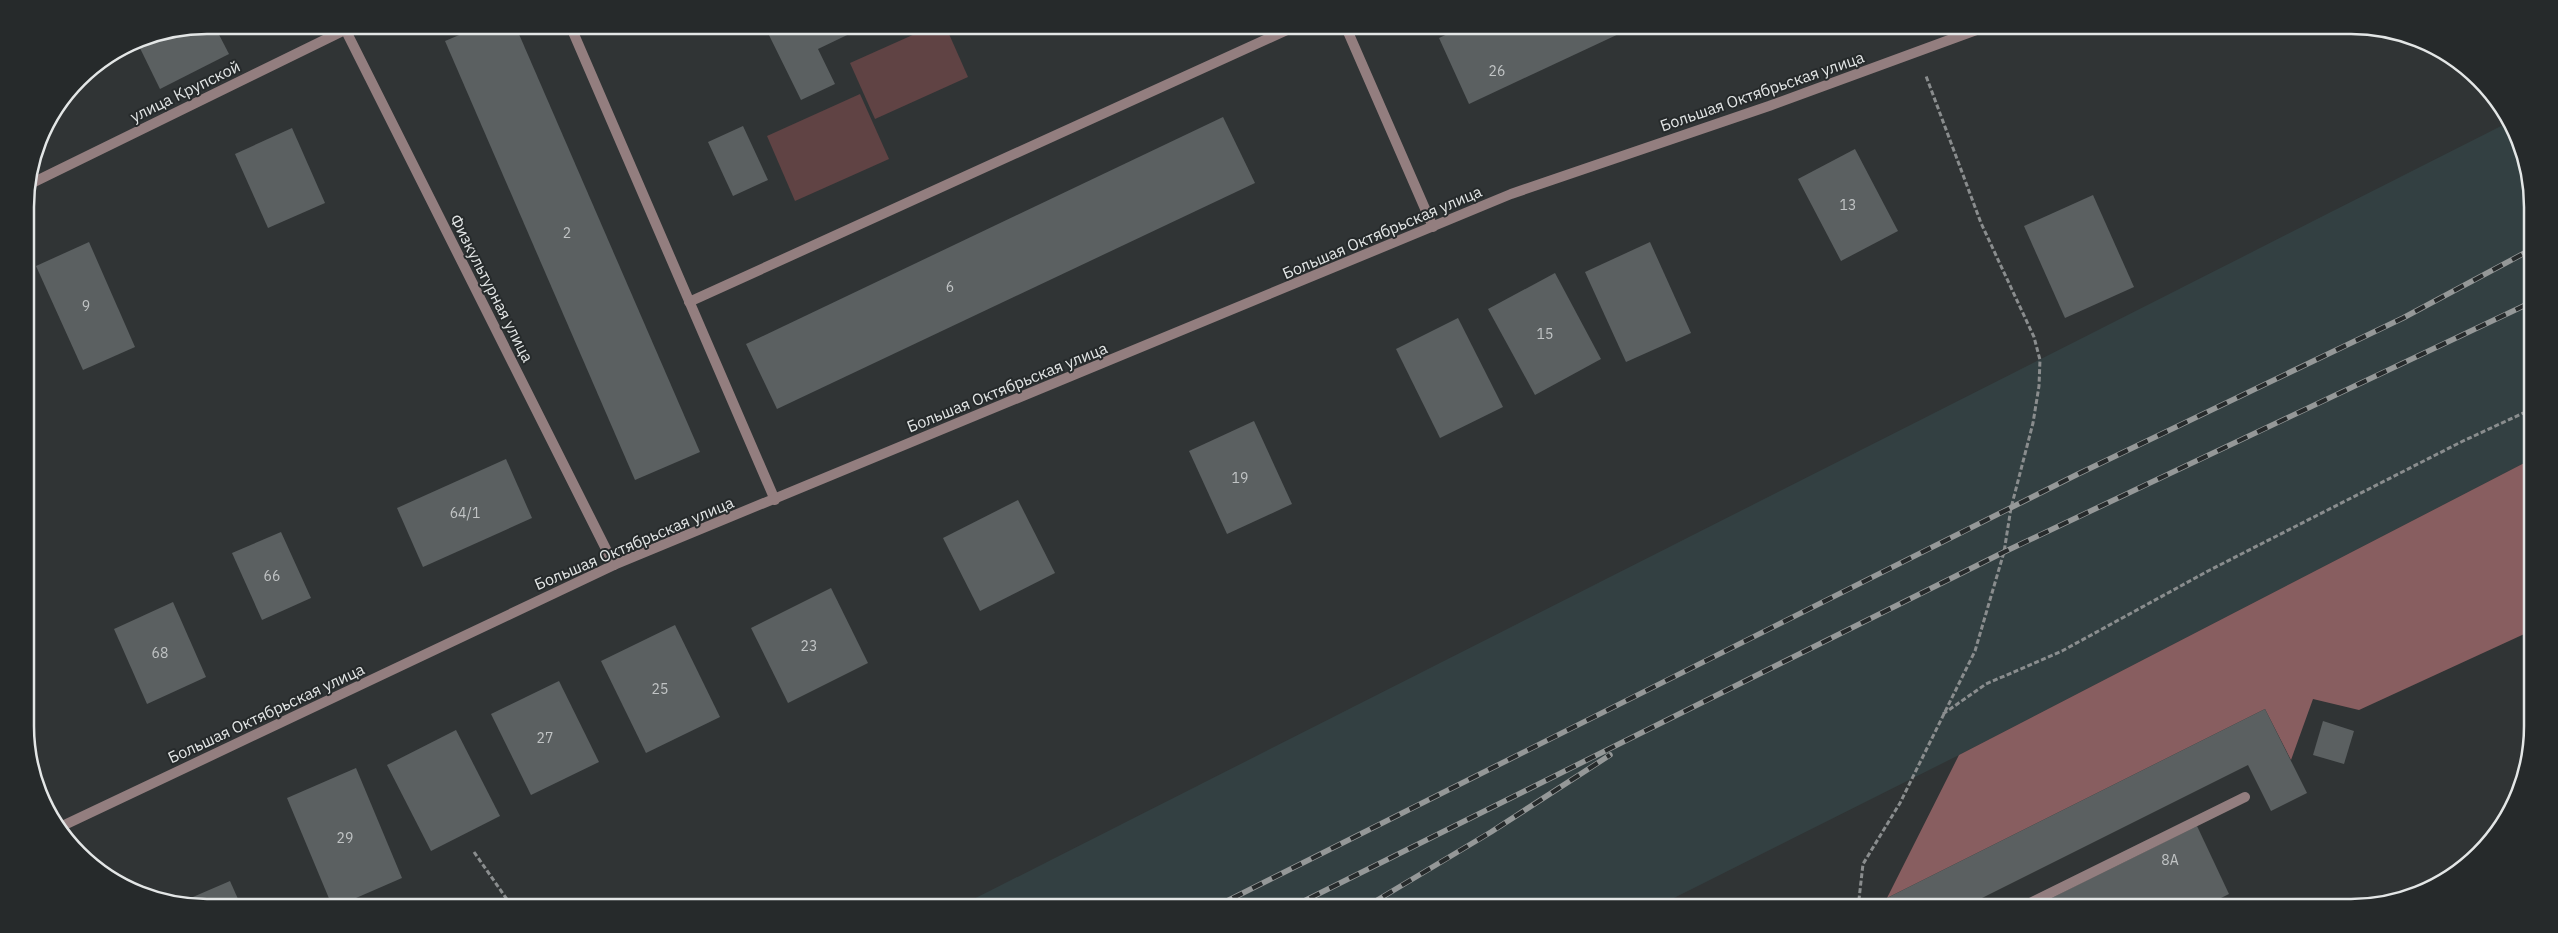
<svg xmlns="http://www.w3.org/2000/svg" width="2558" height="933" font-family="'IBM Plex Sans',sans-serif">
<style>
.built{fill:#334042}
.green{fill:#604344}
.forest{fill:#885e60}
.building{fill:#5b6061}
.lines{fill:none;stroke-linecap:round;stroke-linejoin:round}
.path{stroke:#8a8d8e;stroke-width:3;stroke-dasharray:5 2.5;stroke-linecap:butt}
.service{stroke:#937e7f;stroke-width:10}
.minor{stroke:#937e7f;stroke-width:10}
.rail-casing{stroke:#959898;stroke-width:5.5}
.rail{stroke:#262a2b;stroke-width:4;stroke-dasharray:11;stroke-linecap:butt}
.labels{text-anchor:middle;stroke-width:4;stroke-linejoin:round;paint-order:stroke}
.number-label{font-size:14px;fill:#c1c4c5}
.street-label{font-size:16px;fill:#e3e6e6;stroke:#262a2b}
.rim{fill:none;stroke:#e3e6e6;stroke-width:2.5}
</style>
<rect width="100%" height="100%" fill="#303435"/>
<!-- built -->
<polygon class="built" points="2511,121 2531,183 2532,459 1959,755 1654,908 956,908"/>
<!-- green -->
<g class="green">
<polygon points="935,25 945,25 968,77 875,119 850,63"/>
<polygon points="860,94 889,159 795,201 767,136"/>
</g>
<!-- forest -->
<polygon class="forest" points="2532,459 2533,630 2359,710 2313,699 2291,760 2265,709 1887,898 1959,755"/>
<!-- building -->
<g class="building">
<polygon points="207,25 214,25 229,54 160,89 136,40"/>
<polygon points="483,25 515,25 700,452 635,480 445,41"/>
<polygon points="764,25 868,25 818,49 835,84 801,100"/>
<polygon points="1467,25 1638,25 1469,104 1439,38"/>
<polygon points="1223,117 1255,183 777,409 746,344"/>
<polygon points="743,126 768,180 733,196 708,142"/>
<polygon points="292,128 325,203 268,228 235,154"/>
<polygon points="1855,149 1898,231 1841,261 1798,179"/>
<polygon points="2093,195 2134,287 2065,318 2024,226"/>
<polygon points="89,242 135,347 83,370 36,266"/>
<polygon points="1650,242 1691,333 1626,362 1585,272"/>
<polygon points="1555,273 1601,359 1535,395 1488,309"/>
<polygon points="1458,318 1503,407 1440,438 1396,349"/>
<polygon points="1254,421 1292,504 1227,534 1189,451"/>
<polygon points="506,459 532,518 423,567 397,508"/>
<polygon points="1018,500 1055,573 980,611 943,538"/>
<polygon points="281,532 311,598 262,620 232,553"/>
<polygon points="831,588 868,663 788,703 751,628"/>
<polygon points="173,602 206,677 147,704 114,629"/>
<polygon points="675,625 720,717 646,753 601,661"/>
<polygon points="559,681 599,762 531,795 491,714"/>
<polygon points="2265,709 2307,793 2271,811 2248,765 1962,908 1892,908 1887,898"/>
<polygon points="2323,721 2354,731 2344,764 2313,755"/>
<polygon points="456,730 500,816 431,851 387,765"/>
<polygon points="356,768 402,878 333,908 287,798"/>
<polygon points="2197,826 2229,894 2201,908 2031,908"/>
<polygon points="230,881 242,908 207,908 179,903"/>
</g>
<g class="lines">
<!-- path -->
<g class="path">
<polyline points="1943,714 1986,684 2062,651 2208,571 2461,442 2532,409"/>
<polyline points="474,852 513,908"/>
<polyline points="1858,908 1863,864 1900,803 1975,651 2004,552 2011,508 2033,423 2039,386 2040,360 2034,337 1981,223 1926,76"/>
</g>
<!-- service -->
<g class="service">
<polyline points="570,25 775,500"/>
<polyline points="1345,25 1433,227"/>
<polyline points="689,302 1298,25"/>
<polyline points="2020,908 2245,797"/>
</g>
<!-- minor -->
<g class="minor">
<polyline points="343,25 614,565"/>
<polyline points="28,185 355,25"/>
<polyline points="58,828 614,565 1511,194 1769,106 1990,25"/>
</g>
<defs>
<g id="rail">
<polyline points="1213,908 2076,475 2403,318 2532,249"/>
<polyline points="1290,908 2004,552 2532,302"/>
<polyline points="1364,908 1491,832 1610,755"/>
</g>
</defs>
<!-- rail casing -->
<use href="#rail" class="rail-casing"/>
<!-- rail -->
<use href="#rail" class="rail"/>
</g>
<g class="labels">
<!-- number labels -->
<g class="number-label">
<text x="1497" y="76">26</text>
<text x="1848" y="210">13</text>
<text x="567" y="238">2</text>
<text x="950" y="292">6</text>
<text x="86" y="311">9</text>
<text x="1545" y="339">15</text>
<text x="1240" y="483">19</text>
<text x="465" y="518">64/1</text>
<text x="272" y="581">66</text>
<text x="809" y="651">23</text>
<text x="160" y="658">68</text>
<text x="660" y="694">25</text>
<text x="545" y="743">27</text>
<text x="345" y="843">29</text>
<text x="2170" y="865">8А</text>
</g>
<!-- street labels -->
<g class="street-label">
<text transform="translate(185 91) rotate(-26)" y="6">улица Крупской</text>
<text transform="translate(1762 91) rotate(-19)" y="6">Большая Октябрьская улица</text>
<text transform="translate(1382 232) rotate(-23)" y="6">Большая Октябрьская улица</text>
<text transform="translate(492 288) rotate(63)" y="6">Физкультурная улица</text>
<text transform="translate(1007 387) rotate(-22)" y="6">Большая Октябрьская улица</text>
<text transform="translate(634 543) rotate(-23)" y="6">Большая Октябрьская улица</text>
<text transform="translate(266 713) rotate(-25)" y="6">Большая Октябрьская улица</text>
</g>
</g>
<!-- crop -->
<path d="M0 0H2558V933H0ZM207 34H2351A173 173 0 0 1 2524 207V726A173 173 0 0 1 2351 899H207A173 173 0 0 1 34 726V207A173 173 0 0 1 207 34Z" fill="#262a2b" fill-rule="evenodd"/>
<path class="rim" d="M207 34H2351A173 173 0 0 1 2524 207V726A173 173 0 0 1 2351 899H207A173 173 0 0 1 34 726V207A173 173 0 0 1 207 34Z"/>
</svg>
